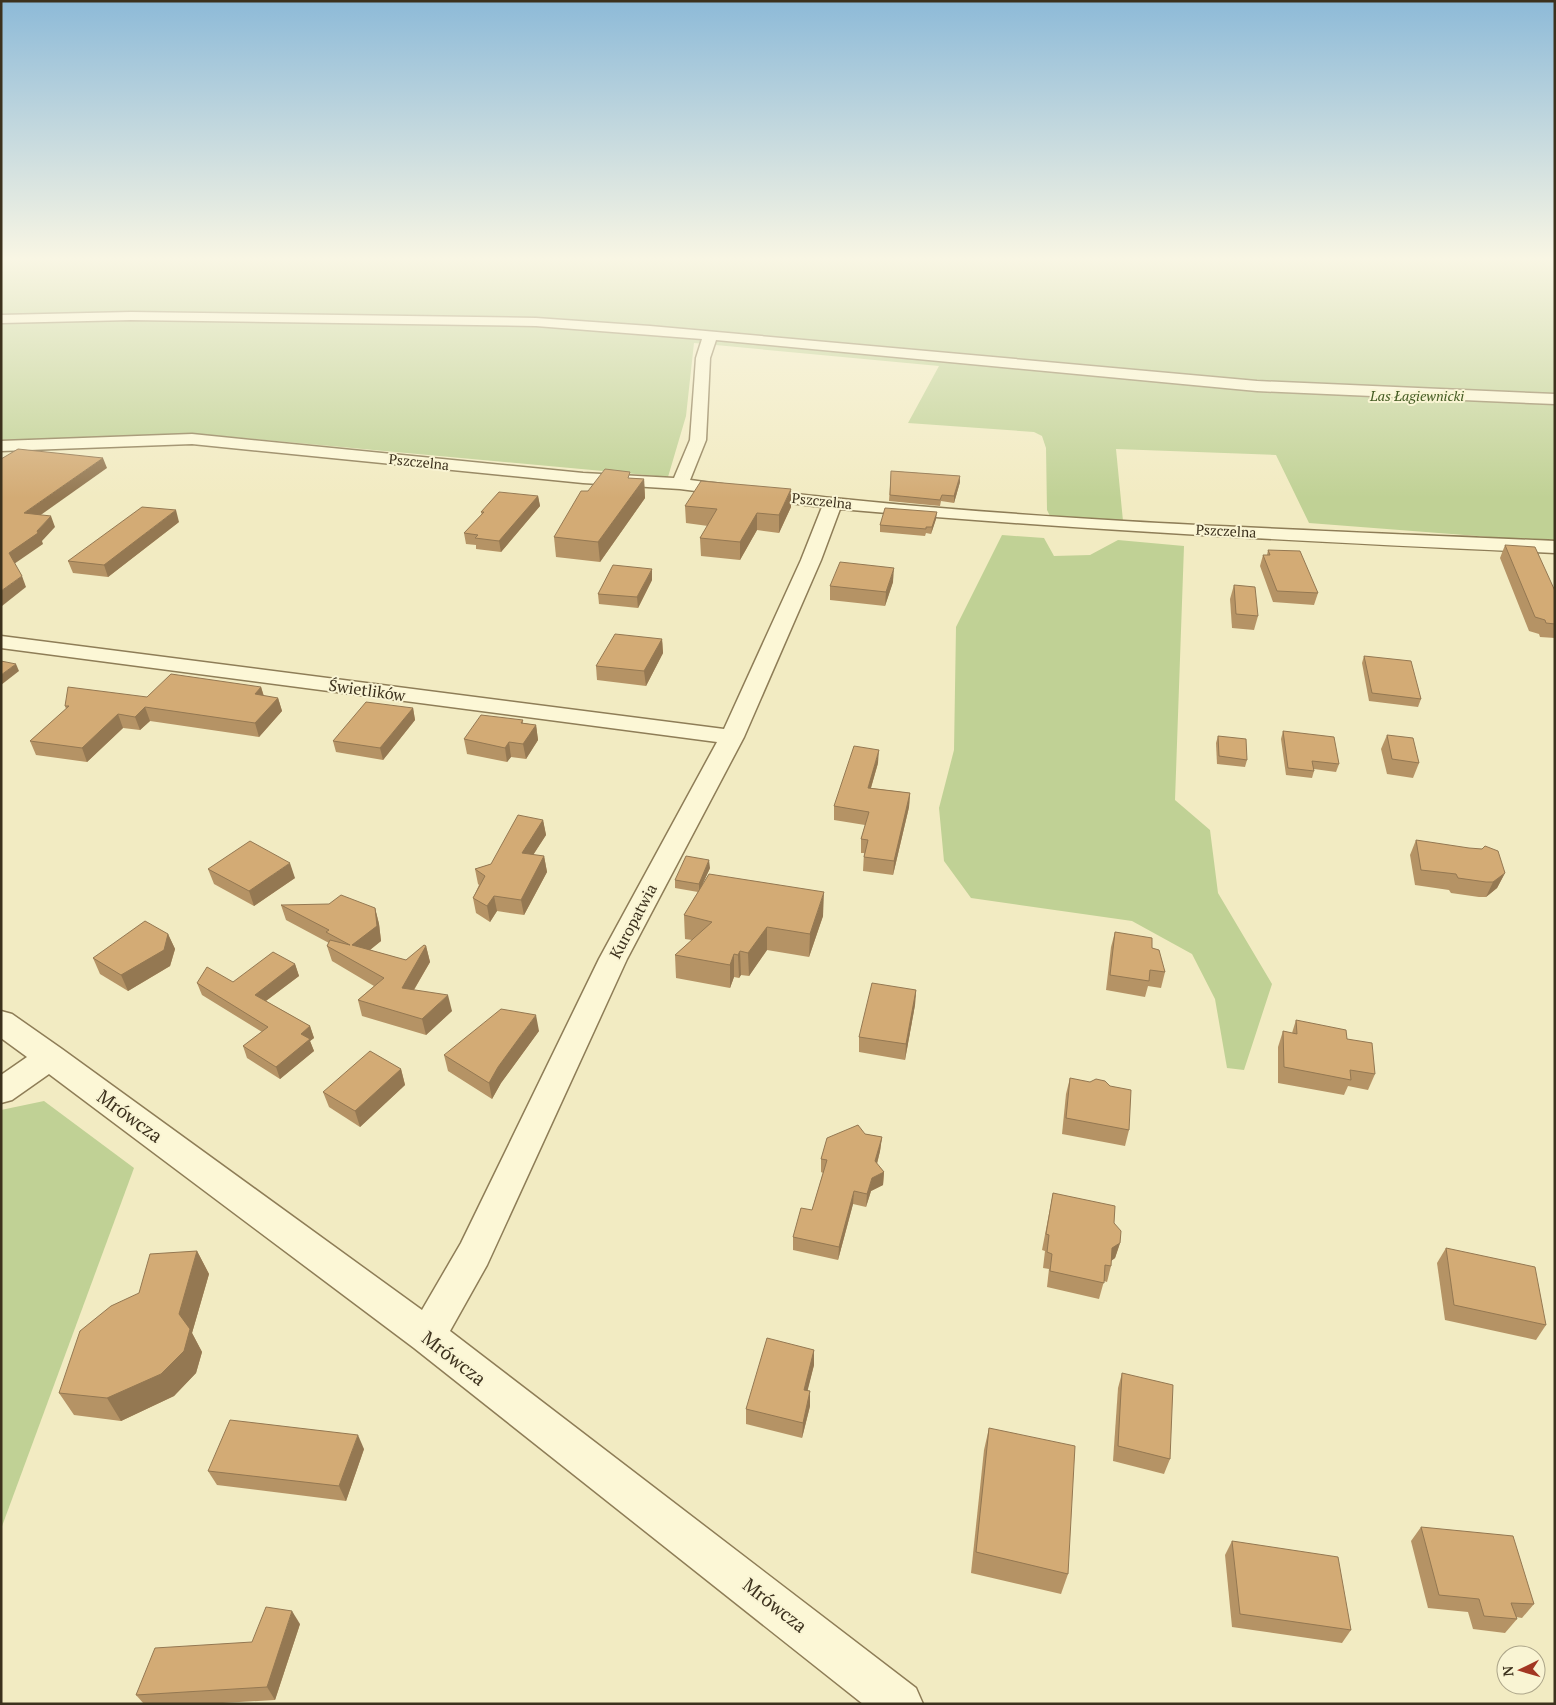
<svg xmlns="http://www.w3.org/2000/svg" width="1556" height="1705" font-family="'PT Serif',serif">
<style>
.green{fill:#c0d195}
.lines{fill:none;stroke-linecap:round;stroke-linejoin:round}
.minor-casing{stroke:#8e7d57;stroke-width:3}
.minor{fill:#fcf7d6;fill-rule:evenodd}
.wall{fill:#b59365}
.shaded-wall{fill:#947852}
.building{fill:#d3ab75;stroke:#947852}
.labels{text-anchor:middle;stroke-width:4;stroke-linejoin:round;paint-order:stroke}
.far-park-label{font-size:14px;font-style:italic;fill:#435b22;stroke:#f9f4d3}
.far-street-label{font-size:14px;fill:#3c311d;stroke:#f9f4d3}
.street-label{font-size:16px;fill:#3c311d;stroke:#f9f4d3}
.near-street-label{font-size:19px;fill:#3c311d;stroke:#f9f4d3}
</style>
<rect width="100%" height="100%" fill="#f2ebc2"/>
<!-- green -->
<g class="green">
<polygon points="1,259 1555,259 1555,542 1309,523 1276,455 1116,449 1123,521 1050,516 1047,510 1046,448 1042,436 1034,432 908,423 939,366 694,343 686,416 668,477 198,434 1,442"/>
<polygon points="1002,535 1044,538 1054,556 1090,555 1118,540 1184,546 1175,800 1210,830 1218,893 1272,984 1244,1070 1227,1068 1215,999 1192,954 1132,921 971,898 944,861 939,808 954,750 956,627"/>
<polygon points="44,1101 134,1168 1,1529 1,1110"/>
</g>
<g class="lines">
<defs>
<path id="minor" d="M131 312 536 318 650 326 1257 381 1555 394V404L1257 391 716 340 710 358 706 440 690 480C738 486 785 493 833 498 1073 523 1314 530 1555 541V553C1316 542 1078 530 840 509L821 560 744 737 627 959 487 1265 450 1331 916 1688 923 1704H863L414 1348 49 1074 12 1100 1 1103V1075L27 1057 1 1038V1011L12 1014 62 1049 422 1310 461 1243 599 959 717 742 1 648V636L724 729 801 560 822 507 680 489 583 483 192 444 1 451V441L192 434 583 473 674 478 690 440 696 358 702 339 536 326 131 320 1 323V315Z"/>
</defs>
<!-- minor casing -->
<use href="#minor" class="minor-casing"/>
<!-- minor -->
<use href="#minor" class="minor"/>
</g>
<!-- wall -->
<g class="wall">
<polygon points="891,471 960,476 960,482 954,503 941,501 940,506 889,501"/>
<polygon points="631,478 644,479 645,498 600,562 556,557 554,537 588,491"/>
<polygon points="538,496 540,506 501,552 476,549 476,545 466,544 464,533 482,515 481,512"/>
<polygon points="685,506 791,507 779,533 757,530 740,560 701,556 700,538 708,526 686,523"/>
<polygon points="936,519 931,534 926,533 925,536 880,532 880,525"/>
<polygon points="179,522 108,577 73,573 68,561"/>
<polygon points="1505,545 1555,591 1555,638 1540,637 1539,634 1529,631 1500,558"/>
<polygon points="1268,550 1318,593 1314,605 1273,602 1260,566 1263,555 1267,555"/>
<polygon points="652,580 638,608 599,604 598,594"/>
<polygon points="893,582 885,606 830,600 830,586"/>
<polygon points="1234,585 1258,616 1254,630 1232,628 1230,599"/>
<polygon points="662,639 663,653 646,686 597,680 596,666"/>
<polygon points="1364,656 1421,699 1418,707 1369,701 1362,663"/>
<polygon points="261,687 264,696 278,698 282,711 259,737 150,721 140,730 123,728 87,762 36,755 30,741 66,709 65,706 147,697"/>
<polygon points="413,708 415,720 383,760 336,752 333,741"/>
<polygon points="523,720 523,723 536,725 538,740 526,759 511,757 507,762 467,754 464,739"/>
<polygon points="1283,731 1339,764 1336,772 1314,769 1314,771 1312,778 1286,775 1281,739"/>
<polygon points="1387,735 1419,763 1413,778 1387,774 1381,749"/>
<polygon points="1218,736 1247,760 1245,767 1217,764 1216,743"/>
<polygon points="878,763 871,788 910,793 909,807 893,875 863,871 864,853 861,853 861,839 865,825 834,820 834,806"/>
<polygon points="543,820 546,835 533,855 544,856 547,872 524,915 497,911 490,922 476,913 473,898 479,885 478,884 475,869 491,864"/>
<polygon points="1416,840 1505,873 1497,888 1486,897 1479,897 1451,893 1449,890 1415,885 1410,855"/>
<polygon points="710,868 702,885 823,916 809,957 767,950 749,976 741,975 739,978 734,977 730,988 676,978 675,955 692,940 685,939 684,915 698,892 675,888 675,880"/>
<polygon points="208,869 295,878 254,906 214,884"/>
<polygon points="281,905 375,908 379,924 381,941 370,950 406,960 426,946 430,962 414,990 452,1011 426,1035 362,1016 358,1000 374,986 332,961 327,946 329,943 286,920"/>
<polygon points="1115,932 1152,948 1165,972 1161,988 1148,986 1145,997 1106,990 1111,947"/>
<polygon points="168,934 175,949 170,966 128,991 100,974 93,958"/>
<polygon points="295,964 299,976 266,1001 310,1026 314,1038 310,1041 314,1051 280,1079 247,1058 243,1046 262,1032 202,995 197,983 233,982"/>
<polygon points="916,990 915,1005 905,1060 859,1052 859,1037"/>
<polygon points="1296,1020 1347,1039 1375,1074 1368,1090 1348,1086 1344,1095 1278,1083 1278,1047 1283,1031 1292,1033"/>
<polygon points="539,1031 501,1083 492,1099 448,1071 444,1055"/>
<polygon points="401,1069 405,1085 360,1127 329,1107 323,1092"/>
<polygon points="1070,1078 1129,1130 1125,1146 1062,1134 1066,1094"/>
<polygon points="865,1134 882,1137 880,1151 877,1164 884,1172 883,1185 871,1191 866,1207 853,1204 838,1260 793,1250 793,1237 812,1210 823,1173 821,1172 821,1159"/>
<polygon points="1053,1193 1114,1223 1120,1243 1115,1258 1111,1261 1111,1266 1107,1282 1104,1281 1099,1299 1047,1287 1049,1269 1043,1268 1045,1251 1042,1250"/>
<polygon points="1446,1248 1546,1325 1536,1340 1445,1320 1437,1263"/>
<polygon points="197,1251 209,1274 192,1333 202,1352 196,1373 174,1396 121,1421 74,1415 59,1393 139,1293"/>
<polygon points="814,1350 814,1365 807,1391 810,1406 802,1438 746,1424 746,1409"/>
<polygon points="1122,1373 1170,1459 1164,1474 1113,1461 1118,1388"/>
<polygon points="989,1428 1068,1574 1061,1594 971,1573 984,1450"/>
<polygon points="364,1449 346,1501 217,1485 208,1471"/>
<polygon points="1421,1527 1534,1604 1522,1618 1516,1617 1517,1619 1505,1633 1473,1629 1468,1612 1428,1608 1411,1541"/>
<polygon points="1232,1541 1351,1630 1342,1643 1232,1627 1225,1555"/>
<polygon points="300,1624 275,1700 206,1704 144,1704 136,1695 252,1642"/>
</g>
<!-- shaded-wall -->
<g class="shaded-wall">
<polygon points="103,458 107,468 28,524 24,513"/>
<polygon points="960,476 960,482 954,503 954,496"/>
<polygon points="644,479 645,498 600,562 598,542"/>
<polygon points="791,489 791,507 779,533 779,515"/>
<polygon points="538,496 540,506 501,552 499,541"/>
<polygon points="176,510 179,522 108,577 104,565"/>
<polygon points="937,512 936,519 931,534 932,527"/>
<polygon points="757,513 757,530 740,560 740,542"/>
<polygon points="51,516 55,527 42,541 43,544 14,564 9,553 37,531"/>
<polygon points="894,568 893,582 885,606 886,592"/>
<polygon points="652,569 652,580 638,608 637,597"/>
<polygon points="22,576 26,587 2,606 1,591"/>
<polygon points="662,639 663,653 646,686 644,671"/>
<polygon points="16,664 19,671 1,685 1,675"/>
<polygon points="261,687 265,701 255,694"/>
<polygon points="278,698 282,711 259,737 255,723"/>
<polygon points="145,707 150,721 140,730 135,717"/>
<polygon points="413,708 415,720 383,760 380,748"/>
<polygon points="118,714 123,728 87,762 82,748"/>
<polygon points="536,725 538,740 526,759 523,744"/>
<polygon points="509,742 511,757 507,762 505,748"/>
<polygon points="879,750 878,763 867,801 868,788"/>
<polygon points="910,793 909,807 893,875 894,861"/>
<polygon points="543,820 546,835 524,869 522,853"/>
<polygon points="544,856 547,872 524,915 521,900"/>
<polygon points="709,860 710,868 699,892 699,884"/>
<polygon points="290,863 295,878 254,906 249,891"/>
<polygon points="1505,873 1497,888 1486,897 1493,882"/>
<polygon points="824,892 823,916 809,957 810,934"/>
<polygon points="494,896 497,911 490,922 487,906"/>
<polygon points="375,908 379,924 381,941 356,961 352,945"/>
<polygon points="767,927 767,950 749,976 748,953"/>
<polygon points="168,934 175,949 170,966 128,991 121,975"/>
<polygon points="426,946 430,962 406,1003 402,988"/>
<polygon points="740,951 741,975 739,978 738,955"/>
<polygon points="734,954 734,977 730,988 730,965"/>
<polygon points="295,964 299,976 259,1006 255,995"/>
<polygon points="916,990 915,1005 905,1060 906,1044"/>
<polygon points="448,995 452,1011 426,1035 422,1019"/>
<polygon points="536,1015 539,1031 501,1083 492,1099 489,1083 498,1067"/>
<polygon points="310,1026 314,1038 310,1041 314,1051 280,1079 276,1067 301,1034"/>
<polygon points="401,1069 405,1085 360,1127 355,1111"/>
<polygon points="882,1137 880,1151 874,1175 875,1161"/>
<polygon points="884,1172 883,1185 871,1191 866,1207 867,1194 872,1178"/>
<polygon points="854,1191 853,1204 838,1260 839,1247"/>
<polygon points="1120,1243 1115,1258 1108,1263 1112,1248"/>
<polygon points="197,1251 209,1274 192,1333 202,1352 196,1373 174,1396 121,1421 107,1398 179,1314"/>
<polygon points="814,1350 814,1365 804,1405 804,1390"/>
<polygon points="810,1391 810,1406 802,1438 803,1423"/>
<polygon points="358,1435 364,1449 346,1501 339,1486"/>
<polygon points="292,1611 300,1624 275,1700 267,1687"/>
</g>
<!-- building -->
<g class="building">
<polygon points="18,449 103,458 24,513 51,516 37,531 38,533 9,553 22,576 1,591 1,459"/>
<polygon points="605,469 630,472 628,478 644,479 598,542 554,537 581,491 588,491"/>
<polygon points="891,471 960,476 954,496 942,495 940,500 890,495"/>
<polygon points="701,481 791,489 779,515 757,513 740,542 700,538 717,509 685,506"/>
<polygon points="499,492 538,496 499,541 475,538 478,535 464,533 484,512 481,512"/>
<polygon points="142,507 176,510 104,565 68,561"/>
<polygon points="885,508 937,512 932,527 926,527 926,529 880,525"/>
<polygon points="1505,545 1535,547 1555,591 1555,624 1546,623 1545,620 1535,617"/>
<polygon points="1268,550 1300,551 1318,593 1277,591 1263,555 1270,555"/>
<polygon points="840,562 894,568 886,592 830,586"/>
<polygon points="613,565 652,569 637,597 598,594"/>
<polygon points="1234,585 1255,587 1258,616 1236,614"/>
<polygon points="615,634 662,639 644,671 596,666"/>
<polygon points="1364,656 1411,661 1421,699 1372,693"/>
<polygon points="1,661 16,664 1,675"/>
<polygon points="171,674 261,687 255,694 278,698 255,723 145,707 135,717 118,714 82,748 30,741 69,706 65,706 68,687 147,697"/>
<polygon points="366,702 413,708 380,748 333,741"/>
<polygon points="481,715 523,720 521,723 536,725 523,744 509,742 505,748 464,739"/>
<polygon points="1283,731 1334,737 1339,764 1312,761 1314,771 1288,768"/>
<polygon points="1387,735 1413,738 1419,763 1392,759"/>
<polygon points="1218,736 1246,739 1247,760 1219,756"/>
<polygon points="854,746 879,750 868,788 910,793 894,861 864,857 868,840 861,839 869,812 834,806"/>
<polygon points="518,815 543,820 522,853 544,856 521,900 494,896 487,906 473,898 485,876 475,869 491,864"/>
<polygon points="1416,840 1469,848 1482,849 1485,846 1498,851 1505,873 1493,882 1486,882 1458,878 1456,874 1421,870"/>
<polygon points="250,841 290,863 249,891 208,869"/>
<polygon points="686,856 709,860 699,884 675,880"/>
<polygon points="709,874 824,892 810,934 767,927 748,953 740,951 738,955 734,954 730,965 675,955 712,922 684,915"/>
<polygon points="341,895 375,908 377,926 352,945 406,960 424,945 426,946 402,988 448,995 422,1019 358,1000 384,978 327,946 330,940 350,945 326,932 329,930 281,905 329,904"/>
<polygon points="145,921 168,934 164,950 121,975 93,958"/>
<polygon points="1115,932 1152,938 1152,948 1159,950 1165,972 1150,970 1149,981 1110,975"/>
<polygon points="273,952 295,964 255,995 310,1026 301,1034 310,1039 276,1067 243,1046 268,1027 197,983 207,967 233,982"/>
<polygon points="872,983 916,990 906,1044 859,1037"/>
<polygon points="501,1009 536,1015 498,1067 489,1083 444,1055"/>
<polygon points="1296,1020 1346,1030 1347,1039 1372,1043 1375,1074 1350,1070 1351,1080 1284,1067 1283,1031 1297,1034"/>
<polygon points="370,1051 401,1069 355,1111 323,1092"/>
<polygon points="1070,1078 1090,1082 1096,1079 1105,1081 1110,1086 1131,1090 1129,1130 1066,1118"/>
<polygon points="858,1125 865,1134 882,1137 875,1161 884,1172 872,1178 867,1194 854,1191 839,1247 793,1237 801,1208 812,1210 827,1160 821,1159 827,1138"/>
<polygon points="1053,1193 1115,1206 1114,1223 1121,1231 1120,1243 1112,1248 1111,1266 1105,1265 1104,1283 1050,1271 1052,1254 1047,1252 1049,1235 1046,1234"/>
<polygon points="1446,1248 1535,1267 1546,1325 1454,1305"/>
<polygon points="197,1251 179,1314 190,1329 184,1351 161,1374 107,1398 59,1393 80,1331 111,1306 139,1293 150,1254"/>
<polygon points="767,1338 814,1350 804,1390 810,1391 803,1423 746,1409"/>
<polygon points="1122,1373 1173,1385 1170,1459 1118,1446"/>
<polygon points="230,1420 358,1435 339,1486 208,1471"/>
<polygon points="989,1428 1075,1446 1068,1574 976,1552"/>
<polygon points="1421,1527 1513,1536 1534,1604 1511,1603 1517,1619 1484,1616 1479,1599 1439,1595"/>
<polygon points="1232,1541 1338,1557 1351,1630 1240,1614"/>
<polygon points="266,1607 292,1611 267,1687 136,1695 155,1648 252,1642"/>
</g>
<!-- sky -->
<linearGradient id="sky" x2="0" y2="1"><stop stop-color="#8dbad8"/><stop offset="0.52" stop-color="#f9f6e4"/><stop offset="1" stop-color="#f9f6e4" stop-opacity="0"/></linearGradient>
<rect width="1556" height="498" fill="url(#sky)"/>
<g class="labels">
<!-- far-park labels -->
<g class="far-park-label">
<text x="1417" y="401">Las Łagiewnicki</text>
</g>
<!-- far-street labels -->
<g class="far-street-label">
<text transform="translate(419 462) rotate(6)" y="5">Pszczelna</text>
<text transform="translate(822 501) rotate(6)" y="5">Pszczelna</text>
<text transform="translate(1226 531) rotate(3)" y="5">Pszczelna</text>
</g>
<!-- street labels -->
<g class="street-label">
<text transform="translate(367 690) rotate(8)" y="6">Świetlików</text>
<text transform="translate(633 921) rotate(-62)" y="6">Kuropatwia</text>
</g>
<!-- near-street labels -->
<g class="near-street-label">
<text transform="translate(130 1116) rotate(36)" y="7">Mrówcza</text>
<text transform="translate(454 1358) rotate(38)" y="7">Mrówcza</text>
<text transform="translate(775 1605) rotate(38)" y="7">Mrówcza</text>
</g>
</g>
<!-- border -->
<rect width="1556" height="1705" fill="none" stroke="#3c311d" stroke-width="5"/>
<!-- north arrow -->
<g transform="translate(1521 1670) rotate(265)"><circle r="24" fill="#f9f4d3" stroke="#ada68a"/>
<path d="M0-4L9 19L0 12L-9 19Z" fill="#a23622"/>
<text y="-8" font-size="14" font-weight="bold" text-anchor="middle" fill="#3c311d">N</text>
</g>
</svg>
